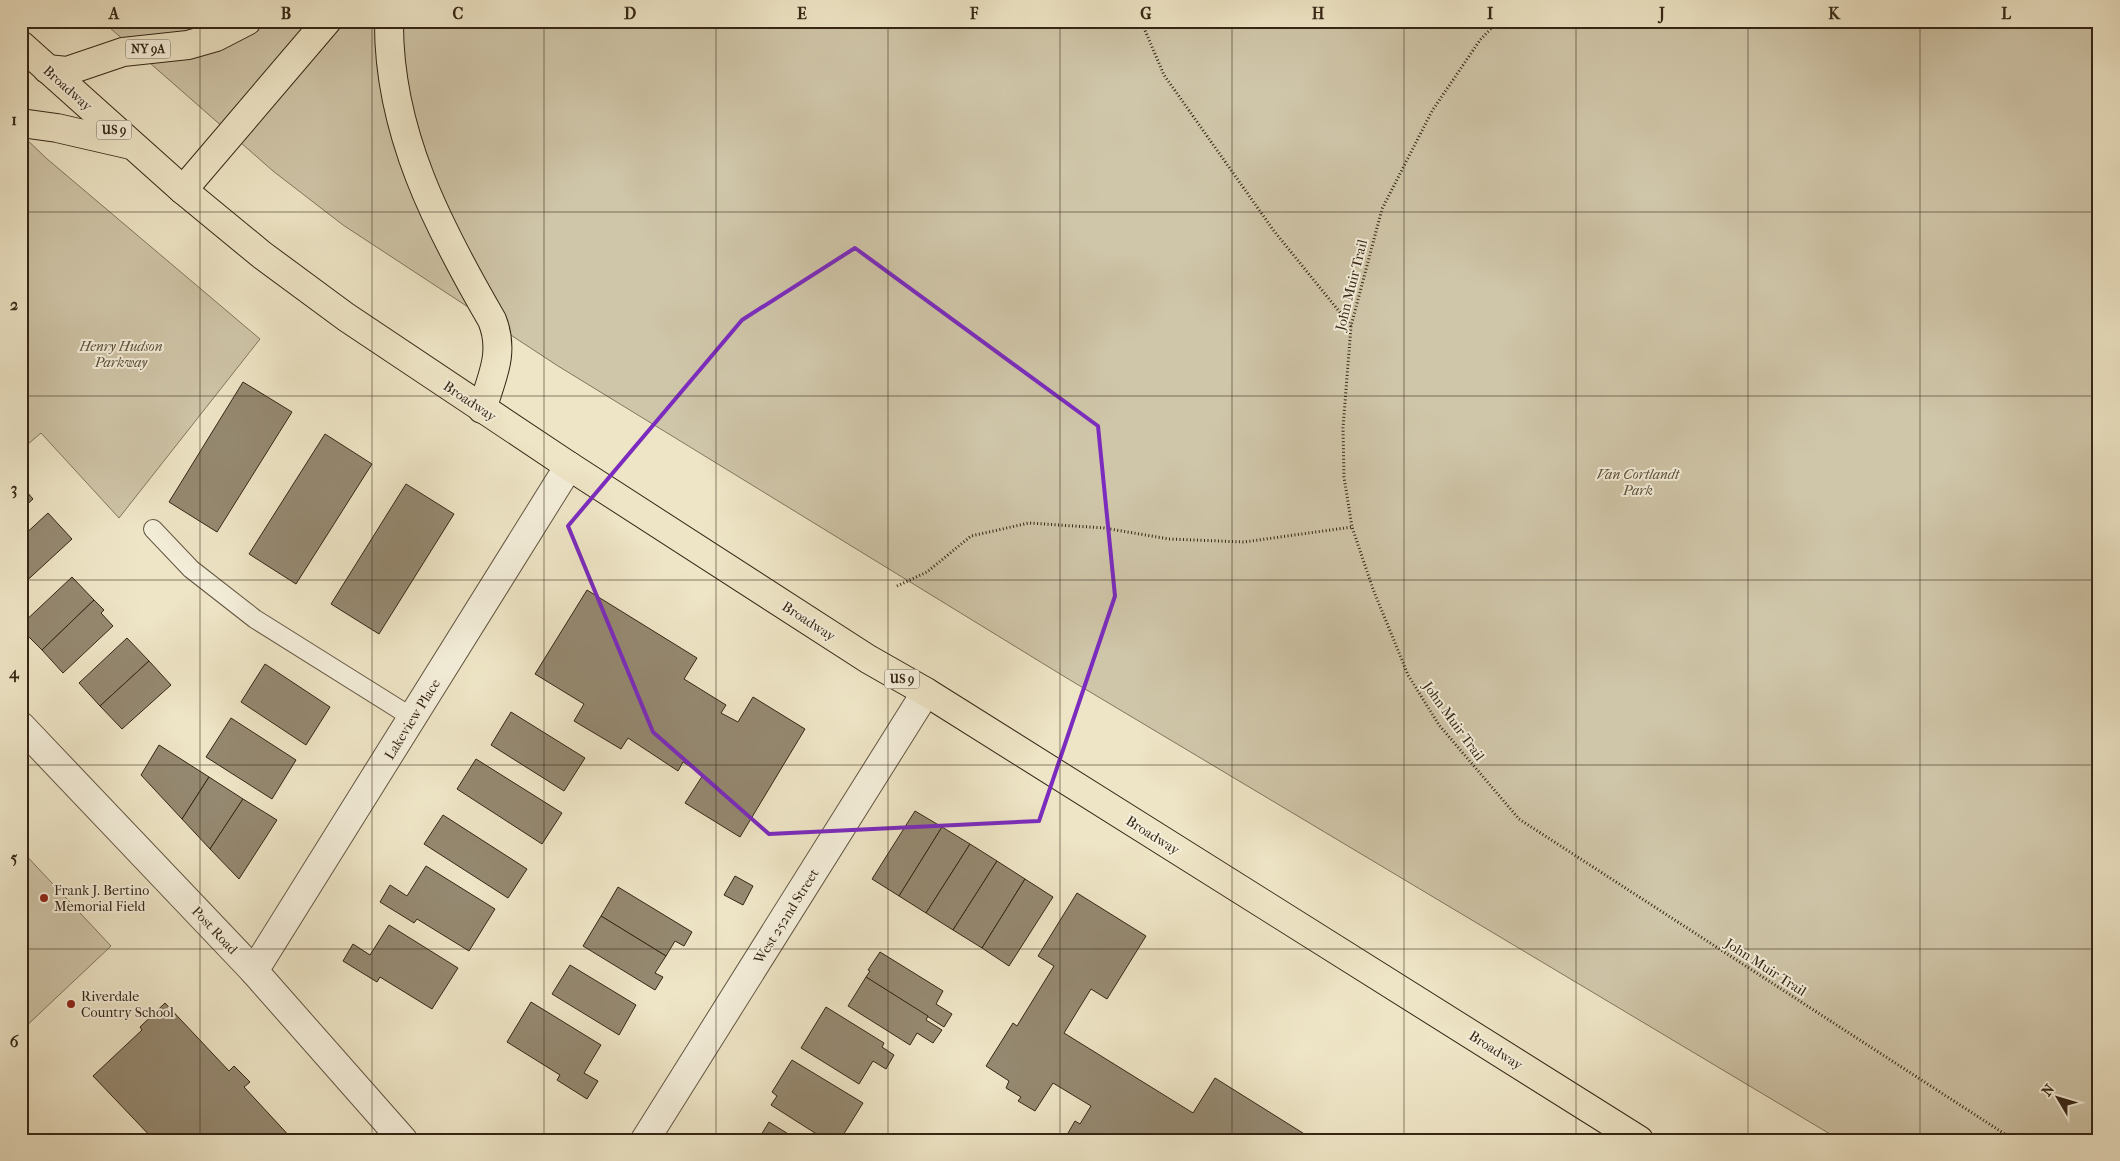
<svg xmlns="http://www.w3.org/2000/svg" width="2120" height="1161" font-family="'IM FELL French Canon',serif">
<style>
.green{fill:#cfc5a8;stroke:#82765e}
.building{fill:#958971;stroke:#352615}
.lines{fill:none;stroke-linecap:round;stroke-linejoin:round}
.service-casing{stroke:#635641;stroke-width:20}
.minor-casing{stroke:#635641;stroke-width:30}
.primary-casing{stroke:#352615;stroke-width:30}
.motorway-casing{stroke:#352615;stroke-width:30}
.path{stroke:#352615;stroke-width:3;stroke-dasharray:1 2.5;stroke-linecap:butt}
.service{stroke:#f4eeda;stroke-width:18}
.minor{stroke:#f4eeda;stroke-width:28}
.primary{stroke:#eee5c6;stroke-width:28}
.motorway{stroke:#eee5c6;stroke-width:28}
.marked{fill:none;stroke:#7b2cbf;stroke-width:4;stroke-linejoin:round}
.grid{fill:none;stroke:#352615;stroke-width:1;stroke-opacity:0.55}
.poi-dot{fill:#8f2418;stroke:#f4eeda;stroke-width:2}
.labels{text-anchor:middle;stroke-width:4;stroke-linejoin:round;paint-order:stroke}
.shield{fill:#f4eeda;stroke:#6e6250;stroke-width:1}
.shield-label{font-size:12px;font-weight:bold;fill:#352615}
.street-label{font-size:14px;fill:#352615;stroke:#f4eeda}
.park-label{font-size:14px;font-style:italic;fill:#5c4e3a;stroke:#f4eeda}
.poi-label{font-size:14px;fill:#352615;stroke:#f4eeda;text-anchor:start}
.neatline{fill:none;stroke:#352615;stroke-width:2}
.grid-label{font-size:16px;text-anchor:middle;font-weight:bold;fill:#352615}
</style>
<rect width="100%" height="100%" fill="#eee5c6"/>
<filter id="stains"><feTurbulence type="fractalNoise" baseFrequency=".004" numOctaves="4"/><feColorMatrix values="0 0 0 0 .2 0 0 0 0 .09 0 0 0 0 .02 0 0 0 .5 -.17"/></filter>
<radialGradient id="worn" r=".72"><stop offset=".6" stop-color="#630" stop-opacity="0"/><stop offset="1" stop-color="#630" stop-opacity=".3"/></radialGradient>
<!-- green -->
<g class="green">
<polygon points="102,21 2099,21 2099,1140 1840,1140 1065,677 558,366 343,225 273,171"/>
<polygon points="21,134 46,158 260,339 119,518 41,433 21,450"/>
<polygon points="21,850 111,946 21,1031"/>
</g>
<!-- building -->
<g class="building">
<polygon points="243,382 292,412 217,532 169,502"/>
<polygon points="325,434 372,464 296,584 249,554"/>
<polygon points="406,484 454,514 379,634 331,604"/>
<polygon points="21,485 33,499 21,510"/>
<polygon points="48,513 72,539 21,586 21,538"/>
<polygon points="72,577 94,600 42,650 21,629 21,625"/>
<polygon points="587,590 697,658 684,679 726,705 721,713 738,722 753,697 805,729 740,837 685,803 703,775 683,762 678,771 628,738 621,749 574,721 584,704 535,674"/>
<polygon points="94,600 104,610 101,613 113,626 63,673 42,650"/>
<polygon points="127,638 149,661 100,706 79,683"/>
<polygon points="149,661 171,685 122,729 100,706"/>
<polygon points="265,664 330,707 306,745 241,702"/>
<polygon points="511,712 585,758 564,791 491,745"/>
<polygon points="231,718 296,760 272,799 206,757"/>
<polygon points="159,745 209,777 182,819 141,775"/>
<polygon points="476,759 562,813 542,844 457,789"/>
<polygon points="209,777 243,799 210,849 182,819"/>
<polygon points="243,799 277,820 239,879 210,849"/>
<polygon points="915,811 942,827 899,896 872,879"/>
<polygon points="443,815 527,869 508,898 424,844"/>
<polygon points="942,827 970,844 926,913 899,896"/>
<polygon points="970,844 997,861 953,930 926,913"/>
<polygon points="997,861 1025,879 982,948 953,930"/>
<polygon points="426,866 495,909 469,951 417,919 414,923 380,902 390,885 407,896"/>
<polygon points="735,876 753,886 743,905 724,895"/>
<polygon points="1025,879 1053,897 1009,966 982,948"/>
<polygon points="618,887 692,932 684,946 675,941 666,956 601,916"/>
<polygon points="1077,893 1146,936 1107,999 1091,989 1064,1033 1193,1113 1215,1078 1314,1140 1153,1140 1150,1137 1148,1140 1064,1140 1075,1121 1080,1124 1091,1106 1053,1083 1035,1111 1018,1101 1021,1097 1006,1088 1009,1081 986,1066 1013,1023 1017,1026 1054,966 1038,956"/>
<polygon points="601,916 666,956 655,973 663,977 655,990 583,946"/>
<polygon points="389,925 458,968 432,1009 380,977 377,982 343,961 353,944 370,955"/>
<polygon points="880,952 943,991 936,1004 952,1014 944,1027 866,977 870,971 868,970"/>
<polygon points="570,965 636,1005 619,1035 552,994"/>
<polygon points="866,977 928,1016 926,1020 942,1030 933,1043 917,1033 910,1045 848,1006"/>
<polygon points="531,1002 601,1045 584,1073 598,1081 587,1099 557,1080 560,1075 507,1042"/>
<polygon points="165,1003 229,1071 234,1066 250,1082 244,1087 293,1140 154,1140 93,1076 142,1030 140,1027"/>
<polygon points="826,1007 884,1043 882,1047 894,1055 886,1069 873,1061 859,1084 801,1048"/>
<polygon points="792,1060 863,1103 840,1140 826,1140 771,1105 777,1096 772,1092"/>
<polygon points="769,1122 798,1140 758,1140"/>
</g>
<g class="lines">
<defs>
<polyline id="service" points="153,529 191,569 255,619 413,718"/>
<g id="minor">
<polyline points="21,726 254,971 403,1140"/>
<polyline points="254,971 569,466"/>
<polyline points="645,1140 926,692"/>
</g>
<polyline id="primary" points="21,45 183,190 262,255 346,317 569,466 868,659 926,692 1639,1140"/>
<g id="motorway">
<path d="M389 21C388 131 438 227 492 320 505 352 492 377 482 409"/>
<polyline points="47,69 67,71 123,52 188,45 216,37 247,21"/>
<polyline points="21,123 57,128 131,145"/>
<polyline points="183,190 327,21"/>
</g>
</defs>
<!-- service casing -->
<use href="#service" class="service-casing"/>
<!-- minor casing -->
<use href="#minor" class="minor-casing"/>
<!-- primary casing -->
<use href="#primary" class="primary-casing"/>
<!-- motorway casing -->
<use href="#motorway" class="motorway-casing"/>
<!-- path -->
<g class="path">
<polyline points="1141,21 1164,75 1274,231 1351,326"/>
<polyline points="1498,21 1480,40 1432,111 1382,209 1351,326 1343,428 1344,477 1352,527 1373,589 1408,675 1439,725 1519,819 2014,1140"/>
<polyline points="897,586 927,572 971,536 1029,523 1104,528 1169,539 1244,542 1352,527"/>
</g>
<!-- service -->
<use href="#service" class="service"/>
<!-- minor -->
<use href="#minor" class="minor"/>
<!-- primary -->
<use href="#primary" class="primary"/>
<!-- motorway -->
<use href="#motorway" class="motorway"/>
</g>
<!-- marked area -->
<path class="marked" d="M855 248 1098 426 1115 596 1039 821 769 834 653 732 568 526 742 320Z"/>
<!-- grid -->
<path class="grid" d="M200 21V1140M372 21V1140M544 21V1140M716 21V1140M888 21V1140M1060 21V1140M1232 21V1140M1404 21V1140M1576 21V1140M1748 21V1140M1920 21V1140M21 212H2099M21 396H2099M21 580H2099M21 765H2099M21 949H2099"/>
<!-- markers -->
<g class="poi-dot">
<circle cx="44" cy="898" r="5"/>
<circle cx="71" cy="1004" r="5"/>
</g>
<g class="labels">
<!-- shield labels -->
<g class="shield">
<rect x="125.5" y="39.5" width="45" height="19" rx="4"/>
<rect x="96.5" y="120.5" width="35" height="19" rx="4"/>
<rect x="884.5" y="669.5" width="35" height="19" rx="4"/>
</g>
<g class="shield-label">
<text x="148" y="53">NY 9A</text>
<text x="114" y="134">US 9</text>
<text x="902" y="683">US 9</text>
</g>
<!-- street labels -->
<g class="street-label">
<text transform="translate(68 88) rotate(42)" y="5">Broadway</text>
<text transform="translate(1351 285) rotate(-76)" y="5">John Muir Trail</text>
<text transform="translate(470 401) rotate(34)" y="5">Broadway</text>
<text transform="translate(809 621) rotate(33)" y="5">Broadway</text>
<text transform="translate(412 719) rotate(-58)" y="5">Lakeview Place</text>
<text transform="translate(1454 721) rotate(54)" y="5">John Muir Trail</text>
<text transform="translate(1153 835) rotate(32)" y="5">Broadway</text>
<text transform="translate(786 916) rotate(-58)" y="5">West 252nd Street</text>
<text transform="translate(215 930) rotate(47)" y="5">Post Road</text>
<text transform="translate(1766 967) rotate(33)" y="5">John Muir Trail</text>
<text transform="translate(1496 1050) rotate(32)" y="5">Broadway</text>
</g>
<!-- park labels -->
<g class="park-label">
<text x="121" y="351">Henry Hudson<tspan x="121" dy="16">Parkway</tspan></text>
<text x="1638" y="479">Van Cortlandt<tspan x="1638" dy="16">Park</tspan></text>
</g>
<!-- poi labels -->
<g class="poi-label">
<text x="54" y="895">Frank J. Bertino<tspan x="54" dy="16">Memorial Field</tspan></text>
<text x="81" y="1001">Riverdale<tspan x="81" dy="16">Country School</tspan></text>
</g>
</g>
<!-- margin -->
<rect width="2120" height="1161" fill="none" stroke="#eee5c6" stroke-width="55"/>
<!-- north arrow -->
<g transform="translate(2058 1098) rotate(308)" stroke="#f4eeda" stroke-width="4" paint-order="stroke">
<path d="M0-4L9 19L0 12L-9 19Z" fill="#352615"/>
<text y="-8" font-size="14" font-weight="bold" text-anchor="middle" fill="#352615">N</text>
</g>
<rect x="28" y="28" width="2064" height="1106" class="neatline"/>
<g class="grid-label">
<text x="114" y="19">A</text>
<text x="286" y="19">B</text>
<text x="458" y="19">C</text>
<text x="630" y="19">D</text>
<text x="802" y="19">E</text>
<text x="974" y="19">F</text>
<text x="1146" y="19">G</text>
<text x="1318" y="19">H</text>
<text x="1490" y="19">I</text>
<text x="1662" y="19">J</text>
<text x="1834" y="19">K</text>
<text x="2006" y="19">L</text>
<text x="14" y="125">1</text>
<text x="14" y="310">2</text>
<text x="14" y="494">3</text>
<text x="14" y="678">4</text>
<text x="14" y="863">5</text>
<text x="14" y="1047">6</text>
</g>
<rect width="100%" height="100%" filter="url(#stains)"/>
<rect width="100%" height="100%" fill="url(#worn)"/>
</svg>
